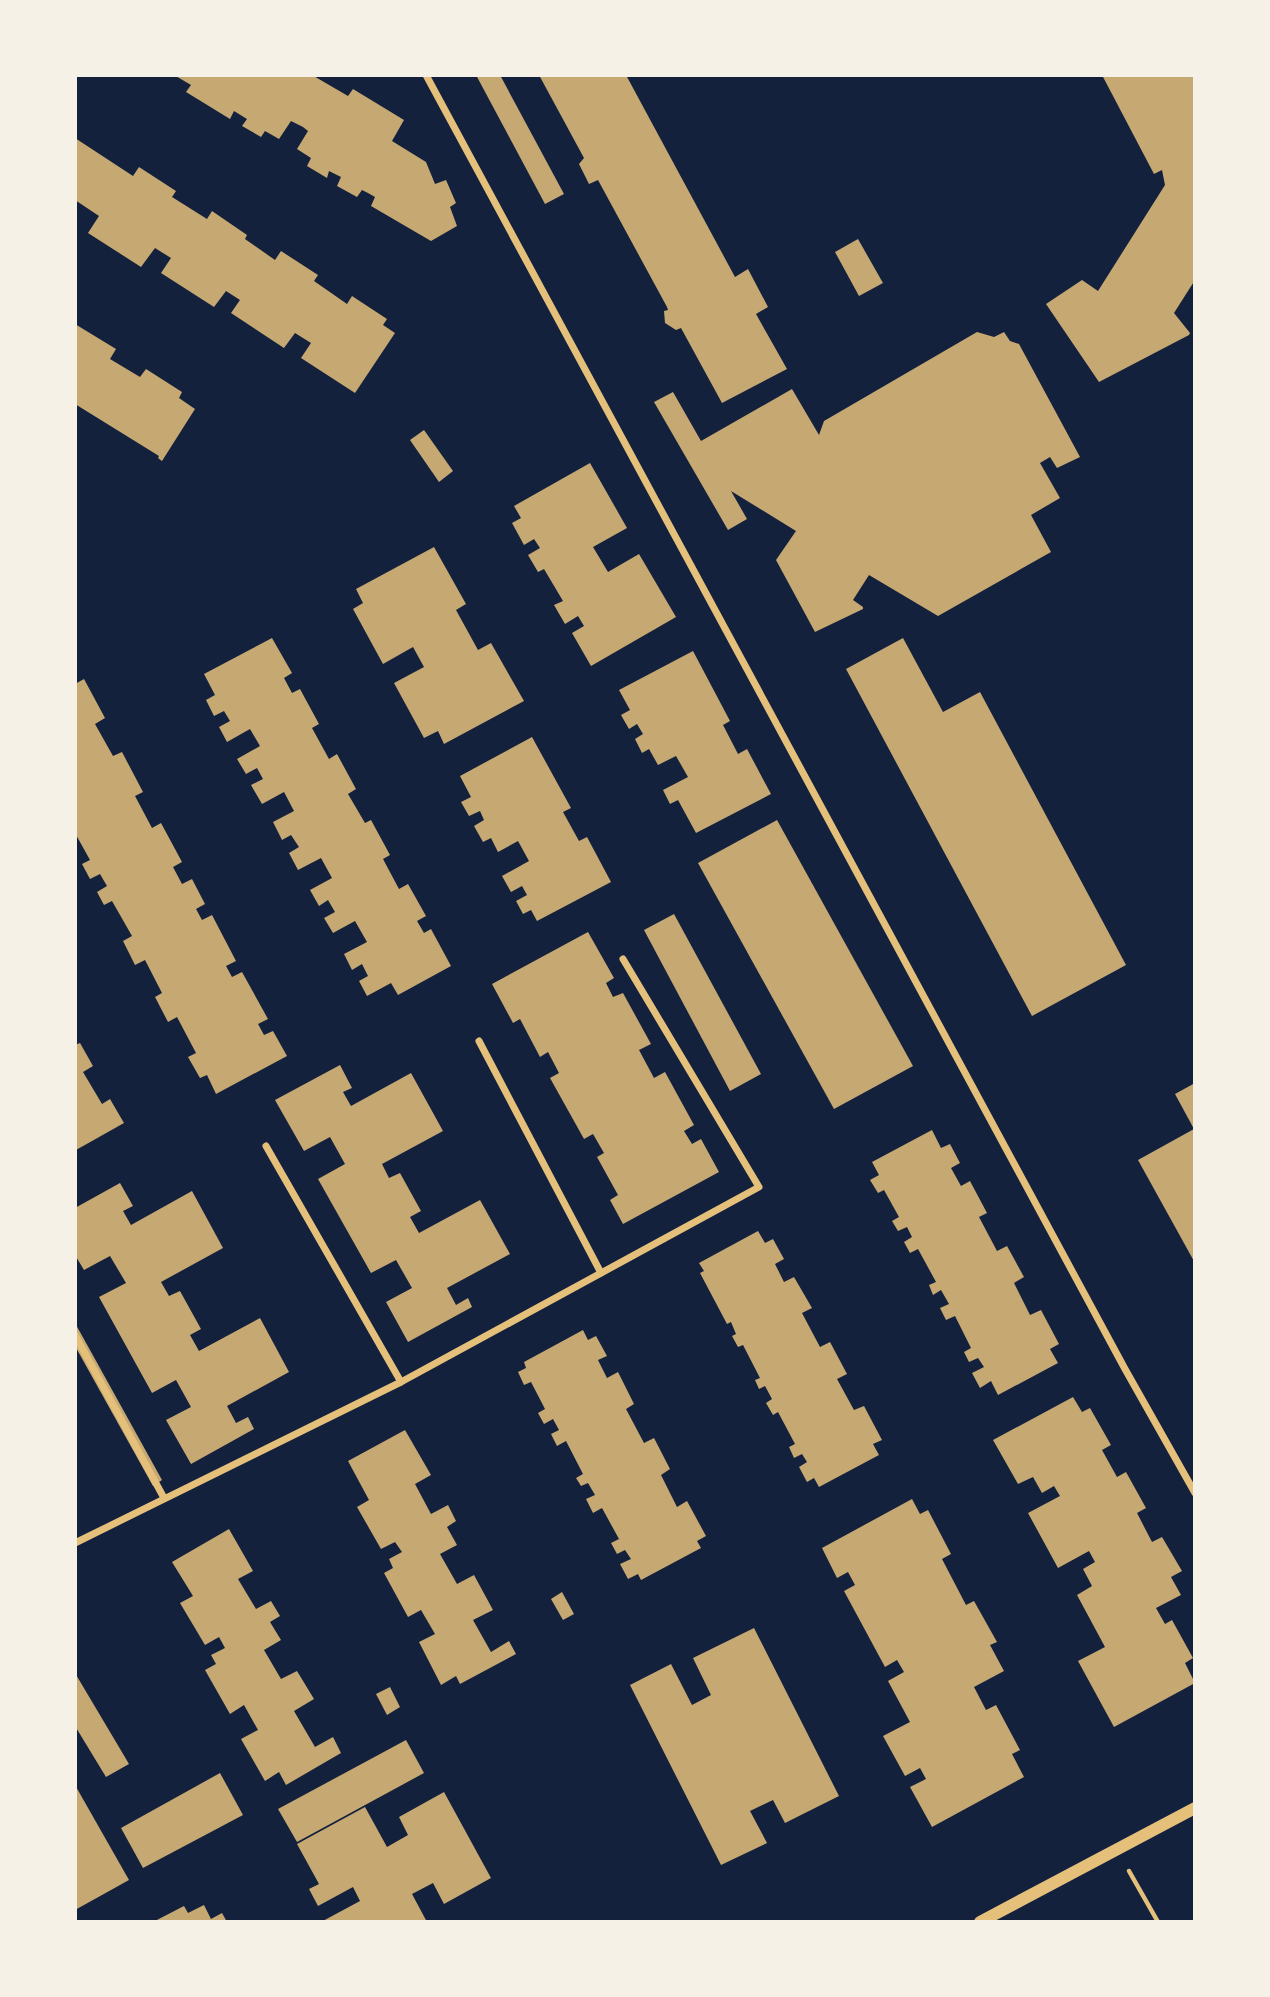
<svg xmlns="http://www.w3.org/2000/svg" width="1270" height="1997" font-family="Figtree,sans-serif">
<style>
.building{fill:#c6a872}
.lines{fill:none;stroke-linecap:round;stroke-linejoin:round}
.path{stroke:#e5c07b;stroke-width:4.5}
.minor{stroke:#e5c07b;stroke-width:7}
.tertiary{stroke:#e5c07b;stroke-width:12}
</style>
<rect width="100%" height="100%" fill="#14213d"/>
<!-- building -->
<g class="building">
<polygon points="174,75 312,75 348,96 353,89 404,120 392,141 426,162 435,184 446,180 456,203 450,207 457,226 431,241 371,206 375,197 368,193 362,190 357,197 337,186 341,177 329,171 327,178 307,166 311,158 297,149 308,131 303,127 291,121 279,139 265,131 261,137 242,126 247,119 234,111 230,119 186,92 191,85"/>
<polygon points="476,75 500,75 564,194 545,204"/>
<polygon points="539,75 626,75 735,277 748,269 768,307 756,314 787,369 722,403 681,328 676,330 665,323 664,311 668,310 667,307 598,180 589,184 579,164 584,158"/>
<polygon points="1102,75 1195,75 1195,280 1174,313 1190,333 1189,335 1099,382 1046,304 1082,280 1098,291 1165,185 1162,170 1154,174"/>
<polygon points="75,138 133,176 139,167 176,191 172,197 207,219 212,211 247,235 245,239 275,260 281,251 318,275 314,281 347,304 352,296 387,319 383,325 395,333 355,393 301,358 311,343 295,333 284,348 231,313 240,300 226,291 214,307 161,273 171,258 155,248 141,267 88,233 99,216 75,200"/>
<polygon points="858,239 883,283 859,296 835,252"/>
<polygon points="75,324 116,349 110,359 140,377 146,369 182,392 179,398 195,409 162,461 158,458 159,456 75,404"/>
<polygon points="977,332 994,337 1004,332 1010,341 1019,344 1080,457 1057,468 1050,457 1040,463 1060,498 1031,515 1051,552 938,616 869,575 853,600 863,607 863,609 815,632 776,560 796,531 731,491 747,519 728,530 654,402 673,392 701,441 792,389 819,435 824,421"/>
<polygon points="424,430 453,471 439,482 410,440"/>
<polygon points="590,463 627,528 593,547 608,572 639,554 676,617 591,666 572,633 584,626 578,616 565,624 554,605 563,601 544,569 538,572 528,555 540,548 534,539 524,545 512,523 521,518 514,506"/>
<polygon points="434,547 466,604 456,610 478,650 491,643 524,701 444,744 438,731 424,738 394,683 424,667 413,647 383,664 353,609 363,603 356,589"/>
<polygon points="272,638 292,673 284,678 292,693 300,689 319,724 312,728 329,759 337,754 356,789 348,794 365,823 371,820 390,855 383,859 399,889 408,884 426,916 417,921 424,933 431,929 451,966 398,995 391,983 367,996 359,981 368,976 362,964 352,970 344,954 367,942 355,921 333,933 324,918 335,912 328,900 319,906 310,890 332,878 321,858 298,870 289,853 299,847 291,835 282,840 273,822 294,811 284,792 262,804 251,785 263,779 257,768 246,774 237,759 260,746 250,729 227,742 219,727 230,721 224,711 214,716 206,700 215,695 204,674"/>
<polygon points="903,638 943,712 980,692 1126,965 1032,1016 846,669"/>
<polygon points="693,651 730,721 723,725 738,754 747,749 771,794 696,833 678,800 670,804 663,790 688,777 676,756 658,765 649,749 642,753 635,739 643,734 637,724 629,729 621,715 630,710 619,690"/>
<polygon points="84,679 105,718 95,724 113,756 122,752 143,792 135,796 152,828 161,823 182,862 173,867 182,884 192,879 205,904 196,909 202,920 212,915 236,961 226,966 232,977 242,972 268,1019 258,1024 264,1035 273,1031 287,1056 216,1094 207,1075 200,1078 188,1057 196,1053 177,1017 168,1022 155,997 162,993 145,960 135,965 123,941 132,936 112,901 104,905 97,892 107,886 100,874 90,879 82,864 90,860 75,833 75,684"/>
<polygon points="532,737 571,808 563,812 579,841 587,837 611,882 537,921 531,910 523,914 516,901 527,895 522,886 511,892 502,876 529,861 518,841 498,852 491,838 483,842 474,826 484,820 480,811 469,816 461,802 471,797 460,776"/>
<polygon points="777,820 913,1066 834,1109 698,863"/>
<polygon points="674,914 761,1074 730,1091 644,930"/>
<polygon points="588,932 614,978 606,983 613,997 623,993 651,1044 639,1050 654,1078 665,1072 694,1125 684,1131 692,1144 701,1139 719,1172 623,1224 610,1200 618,1195 597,1157 604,1153 593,1134 584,1139 550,1078 559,1073 548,1052 540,1057 520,1019 513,1023 492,984"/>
<polygon points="80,1043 93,1066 83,1072 102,1104 110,1099 124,1123 76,1150 75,1045"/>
<polygon points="340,1065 352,1088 343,1092 351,1106 411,1073 443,1131 382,1164 389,1178 400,1173 421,1211 410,1217 419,1233 480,1200 510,1254 447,1288 456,1305 468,1298 472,1307 408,1342 386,1302 412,1288 396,1260 371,1273 318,1179 345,1164 330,1137 304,1151 275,1100"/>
<polygon points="1195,1083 1195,1263 1138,1160 1194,1129 1175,1094"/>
<polygon points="932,1130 941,1148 950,1144 960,1163 951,1168 961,1186 970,1181 987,1213 979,1217 997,1251 1007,1246 1024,1277 1014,1283 1030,1315 1041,1310 1059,1344 1050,1349 1058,1363 998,1395 991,1381 980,1388 972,1373 984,1367 978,1358 969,1362 964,1352 971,1348 955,1316 946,1320 940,1308 949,1304 941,1290 933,1295 929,1285 936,1282 918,1249 910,1253 904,1242 912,1237 907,1227 898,1231 892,1221 899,1217 884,1190 878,1193 870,1180 879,1175 872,1162"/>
<polygon points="120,1183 133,1206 123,1211 131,1225 192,1191 223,1248 161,1282 169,1296 180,1291 201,1329 190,1335 199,1351 260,1318 289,1372 227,1406 236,1423 248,1417 254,1429 191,1464 166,1420 191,1407 176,1380 152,1393 99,1297 126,1283 110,1256 84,1270 75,1255 75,1208"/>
<polygon points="758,1231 765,1243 773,1239 784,1259 775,1264 784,1282 794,1277 812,1308 802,1313 820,1347 830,1342 847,1374 837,1379 854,1410 864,1406 882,1440 873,1444 879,1455 819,1487 814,1478 807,1482 799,1467 807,1462 802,1454 794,1458 789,1447 795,1444 778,1412 773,1415 766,1403 772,1399 765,1386 759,1389 755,1380 760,1378 743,1345 738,1347 732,1336 736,1334 731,1322 727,1324 700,1273 704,1271 699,1263"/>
<polygon points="75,1323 162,1480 153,1486 75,1346"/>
<polygon points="583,1330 588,1340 596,1336 607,1356 598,1360 607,1378 618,1372 634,1404 626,1409 644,1443 654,1438 670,1469 661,1475 677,1507 687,1501 706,1536 697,1541 701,1548 641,1580 638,1574 628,1579 620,1564 631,1559 625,1550 617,1554 611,1543 619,1539 602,1508 593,1513 586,1499 595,1495 588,1483 581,1486 576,1478 583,1474 566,1441 557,1446 551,1434 559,1430 553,1419 544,1424 538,1413 545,1409 531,1382 524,1385 518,1372 526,1368 524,1362"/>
<polygon points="1073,1397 1082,1412 1090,1408 1111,1445 1102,1450 1117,1477 1126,1472 1146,1508 1137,1513 1152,1542 1162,1537 1182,1571 1171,1577 1181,1595 1156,1608 1165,1624 1172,1620 1193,1658 1185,1663 1195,1683 1114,1727 1078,1661 1105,1647 1077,1595 1092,1586 1083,1569 1095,1562 1089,1551 1058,1568 1028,1513 1060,1496 1054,1486 1042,1493 1033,1477 1018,1484 993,1440"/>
<polygon points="405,1430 431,1475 415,1484 431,1514 448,1505 456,1521 447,1527 457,1545 440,1554 457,1584 474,1575 493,1610 473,1620 491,1652 509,1641 516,1654 460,1684 456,1676 441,1685 419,1642 435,1634 421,1610 408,1617 384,1573 393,1568 389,1559 402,1552 395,1542 381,1549 357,1507 369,1500 348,1461"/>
<polygon points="912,1499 920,1514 928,1510 951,1554 942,1559 966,1605 974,1601 997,1642 990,1645 1004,1671 974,1687 986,1710 996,1705 1020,1750 1012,1754 1024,1777 932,1827 910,1787 926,1779 920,1768 905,1776 883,1736 910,1722 888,1681 904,1672 897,1660 885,1667 844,1591 855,1585 848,1572 837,1578 822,1548"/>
<polygon points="229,1529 253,1571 238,1579 256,1609 271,1601 280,1616 270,1622 281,1640 264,1650 281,1679 297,1671 314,1699 294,1711 315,1747 333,1737 341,1753 286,1785 279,1772 265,1781 241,1739 258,1730 244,1705 230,1714 205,1670 216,1664 211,1655 225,1648 219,1637 205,1645 180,1603 193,1596 172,1562"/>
<polygon points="562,1592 574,1614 563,1620 551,1599"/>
<polygon points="754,1628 839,1796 785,1823 773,1800 750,1811 767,1843 721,1865 630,1685 671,1664 692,1705 711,1695 693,1658"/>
<polygon points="75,1673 129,1764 106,1777 75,1726"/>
<polygon points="390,1687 400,1707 387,1715 376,1694"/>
<polygon points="406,1740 424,1773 297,1842 278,1809"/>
<polygon points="220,1773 243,1815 143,1868 121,1828"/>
<polygon points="75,1785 129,1880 75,1910"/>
<polygon points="444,1792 491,1878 444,1904 433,1883 412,1894 427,1922 321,1922 360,1901 353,1887 318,1906 309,1889 319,1884 297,1844 365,1807 387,1847 408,1835 399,1817"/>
<polygon points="204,1905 211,1919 222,1913 227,1922 153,1922 182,1907 184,1906 188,1913"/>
</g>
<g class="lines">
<!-- path -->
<polyline class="path" points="1129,1871 1158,1922"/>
<!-- minor -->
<g class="minor">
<polyline points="426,75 1125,1369 1195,1493"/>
<polyline points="479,1041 601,1273"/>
<polyline points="266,1146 401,1382"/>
<polyline points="75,1335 164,1498"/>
<polyline points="75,1543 401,1382 759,1187 623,959"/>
</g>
<!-- tertiary -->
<polyline class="tertiary" points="980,1922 1195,1808"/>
</g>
<!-- border -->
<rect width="1270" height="1997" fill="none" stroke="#f6f1e7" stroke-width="154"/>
</svg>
